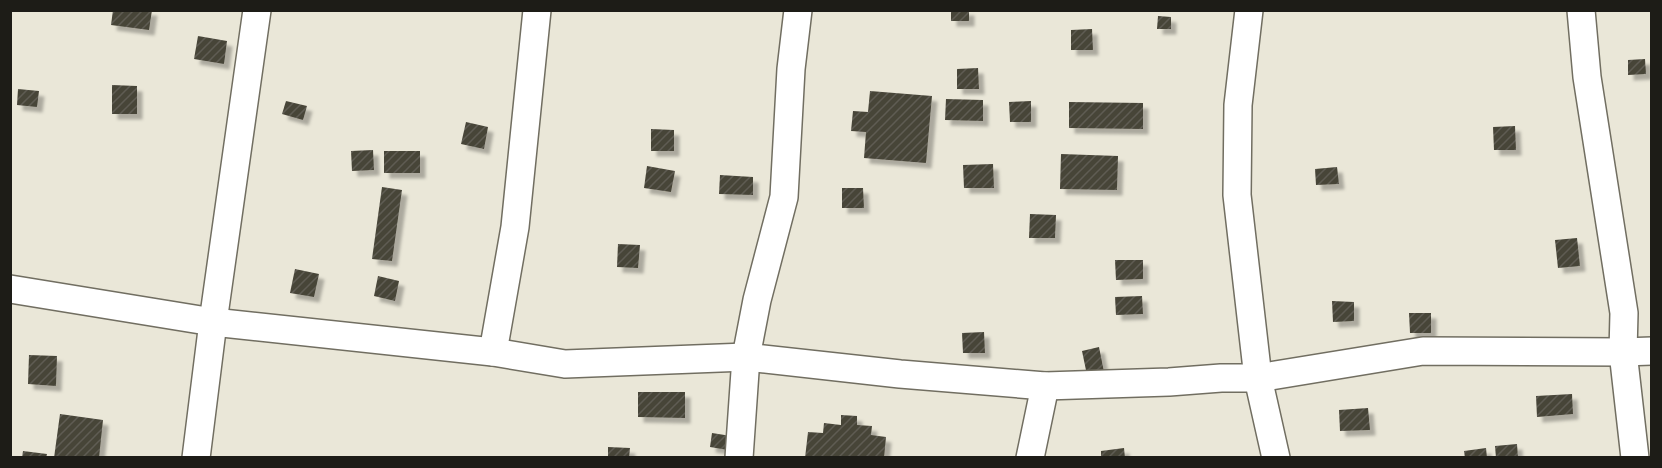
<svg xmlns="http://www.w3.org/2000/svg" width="1662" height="468" font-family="'Golos Text',sans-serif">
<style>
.building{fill:url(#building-hatch);filter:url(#shadow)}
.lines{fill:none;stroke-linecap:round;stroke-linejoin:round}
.minor-casing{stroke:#716e61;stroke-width:30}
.minor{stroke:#fff;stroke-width:27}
</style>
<defs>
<pattern id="building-hatch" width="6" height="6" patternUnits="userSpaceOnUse" patternTransform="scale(1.5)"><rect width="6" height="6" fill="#474438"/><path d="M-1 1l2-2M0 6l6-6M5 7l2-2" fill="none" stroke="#5e5c52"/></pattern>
<filter id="shadow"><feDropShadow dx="5.5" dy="5.5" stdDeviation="1.5" flood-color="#0004"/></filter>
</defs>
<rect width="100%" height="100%" fill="#eae7d8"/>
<!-- building -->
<g class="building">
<polygon points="113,10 152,10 149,30 111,25"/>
<rect x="951" y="10" width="18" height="11"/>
<polygon points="1158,16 1171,17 1171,29 1157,29"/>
<polygon points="1092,29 1093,50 1071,50 1071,30"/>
<polygon points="198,36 227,41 224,64 194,59"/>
<polygon points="1645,59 1646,74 1628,75 1628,60"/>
<polygon points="978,68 979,89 957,89 957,69"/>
<polygon points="112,85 137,86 137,114 112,114"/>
<polygon points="18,89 39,91 37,107 17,105"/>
<polygon points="870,91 932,96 926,163 864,158 866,132 851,131 853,111 868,112"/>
<polygon points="946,99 983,100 983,121 945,120"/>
<polygon points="286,101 307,106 303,120 282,114"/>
<polygon points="1031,101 1031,122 1010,122 1009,102"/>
<polygon points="1069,102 1143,103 1143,129 1069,128"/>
<polygon points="466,122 488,127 484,149 461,144"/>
<polygon points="1515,126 1516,150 1494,150 1493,127"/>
<polygon points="651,129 674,130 674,151 651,151"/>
<polygon points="373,150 374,170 352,171 351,151"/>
<rect x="384" y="151" width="36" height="22"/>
<polygon points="1061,154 1118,156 1117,190 1060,189"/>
<polygon points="993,164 994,188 964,188 963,165"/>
<polygon points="647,166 675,171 671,192 644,188"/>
<polygon points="1337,167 1339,184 1316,185 1315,169"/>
<polygon points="720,175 753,177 753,195 719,194"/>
<polygon points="382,187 402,190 392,261 372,259"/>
<polygon points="842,188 863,188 864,208 842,208"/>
<polygon points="1030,214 1056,215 1055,238 1029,238"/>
<polygon points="1577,238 1580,266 1558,268 1555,240"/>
<polygon points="618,244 640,245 638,268 617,267"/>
<polygon points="1115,260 1143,260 1143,279 1116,280"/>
<polygon points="295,269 319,274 314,297 290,293"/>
<polygon points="378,276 399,281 395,301 374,296"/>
<polygon points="1142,296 1143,314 1116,315 1115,297"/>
<polygon points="1332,301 1354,302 1354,321 1333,322"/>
<polygon points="1409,313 1431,313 1431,333 1410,333"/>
<polygon points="984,332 985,353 963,353 962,333"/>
<polygon points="1099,347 1104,372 1087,375 1082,351"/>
<polygon points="29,355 57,356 56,386 28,384"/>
<polygon points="638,392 685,392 685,418 638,417"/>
<polygon points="1572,394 1573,414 1537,417 1536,396"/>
<polygon points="1368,408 1370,430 1340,431 1339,410"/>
<polygon points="60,414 103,420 99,458 54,458"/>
<polygon points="841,415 857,416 857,425 872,426 871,435 886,437 884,458 805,458 808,432 823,433 824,423 841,425"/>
<polygon points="712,433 731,436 728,450 710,447"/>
<polygon points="1517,444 1518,458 1496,458 1495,446"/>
<polygon points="608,447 630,448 629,458 608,458"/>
<polygon points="1124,448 1125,458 1101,458 1101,451"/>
<polygon points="1486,448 1487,458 1465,458 1464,451"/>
<polygon points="23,451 47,454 46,458 22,458"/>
</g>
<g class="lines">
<defs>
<g id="minor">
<polyline points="1249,10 1238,105 1237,195 1258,378 1276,458"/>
<polyline points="1581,10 1587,77 1624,313 1623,352 1635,458"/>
<polyline points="10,289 213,322 493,352 565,364 746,357 900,374 1045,386 1169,382 1221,378 1258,378 1423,351 1623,352 1652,351"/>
<polyline points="493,352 515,227 537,10"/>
<polyline points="196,458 213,322 257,10"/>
<polyline points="739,458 746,357 757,300 784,197 791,69 798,10"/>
<polyline points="1030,458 1045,386"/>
</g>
</defs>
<!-- minor casing -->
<use href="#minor" class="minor-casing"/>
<!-- minor -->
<use href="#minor" class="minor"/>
</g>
<!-- border -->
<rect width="1662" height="468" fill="none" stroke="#1d1c17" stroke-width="24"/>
</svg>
